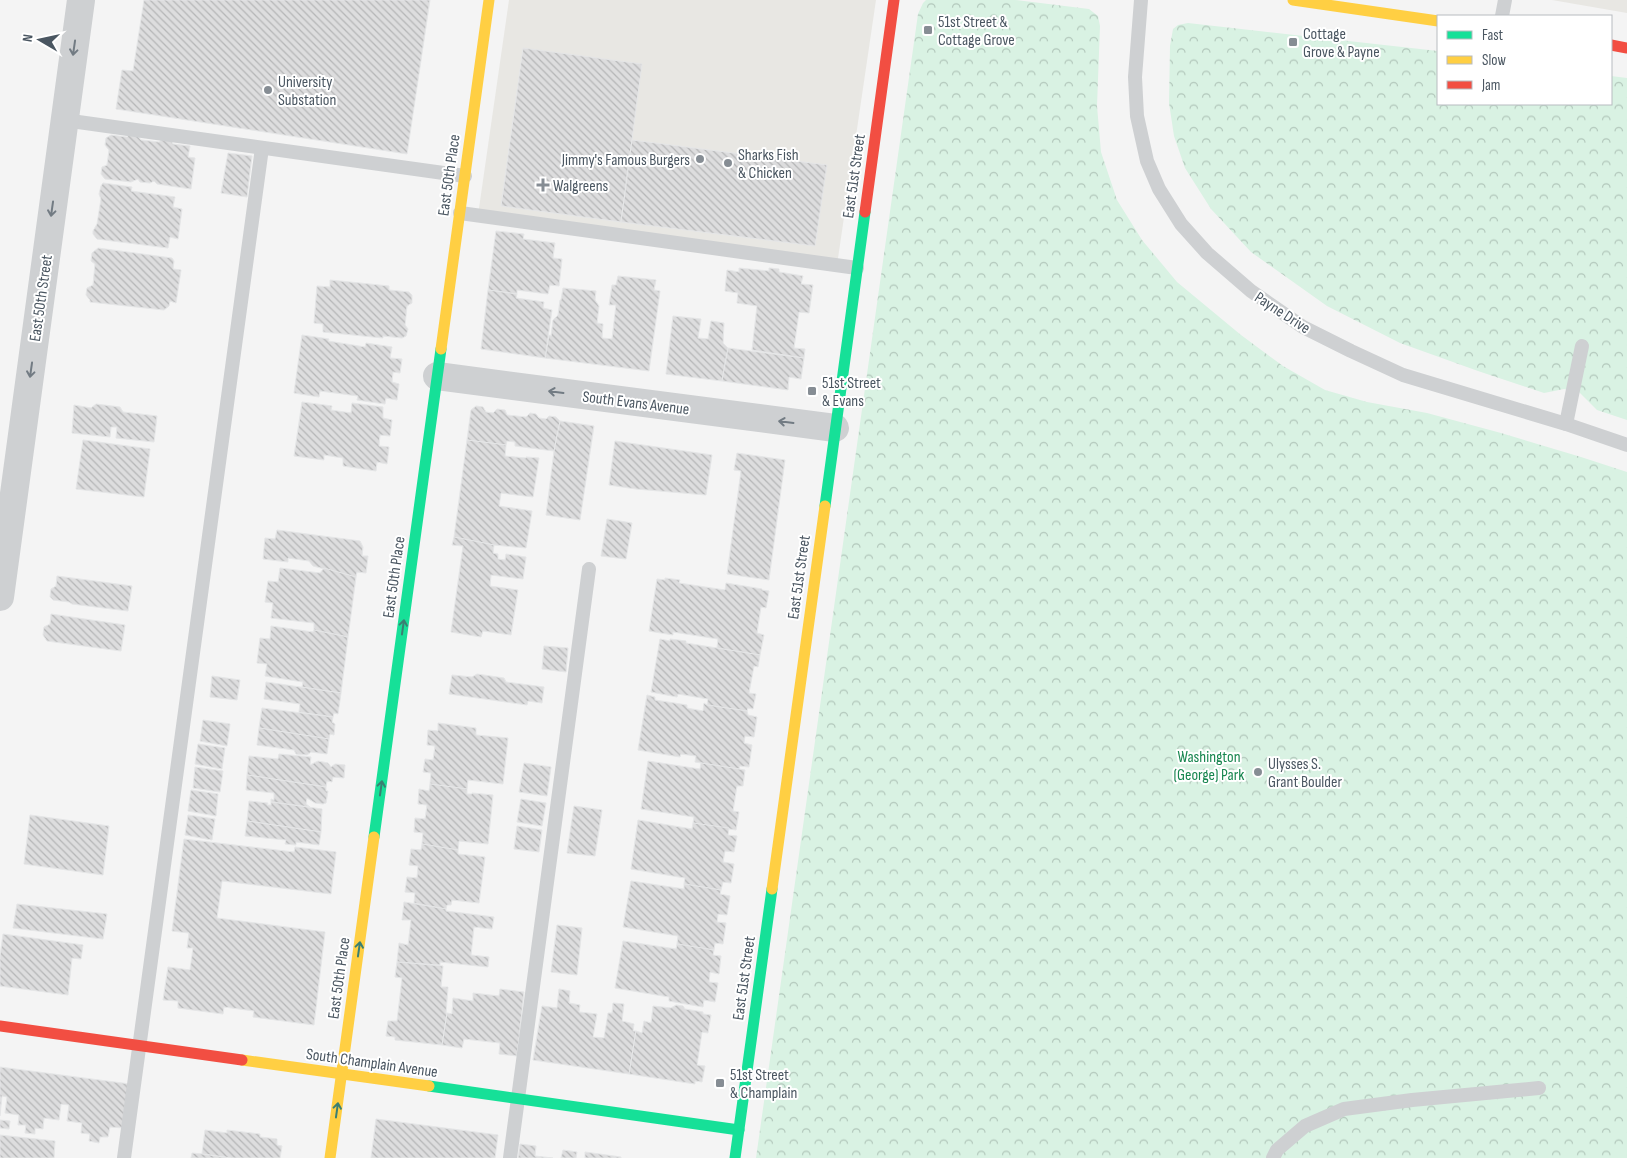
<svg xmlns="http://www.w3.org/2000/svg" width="1627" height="1158" font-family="'Sofia Sans Condensed',sans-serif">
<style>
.commercial{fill:#e8e7e3}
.park{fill:url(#park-crowns)}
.building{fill:url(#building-back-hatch);stroke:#e5e6e7}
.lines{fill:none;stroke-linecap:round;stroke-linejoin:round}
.lane{stroke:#ced0d2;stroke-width:14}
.street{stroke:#ced0d2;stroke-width:28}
.fast{stroke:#16e098;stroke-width:11}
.slow{stroke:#ffcf43;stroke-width:11}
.jam{stroke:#f24e42;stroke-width:11}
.oneway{stroke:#727b83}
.oneway2{stroke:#3a7f72}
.poi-dot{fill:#868d94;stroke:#fff;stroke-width:2}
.labels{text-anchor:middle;stroke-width:4;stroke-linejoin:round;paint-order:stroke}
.poi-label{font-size:16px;fill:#4a5661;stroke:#fff;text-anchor:start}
.street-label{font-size:16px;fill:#4a5661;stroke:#fff}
.park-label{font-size:16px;fill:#17864f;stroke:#fff}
</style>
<defs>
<pattern id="park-crowns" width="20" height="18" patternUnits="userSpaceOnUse" patternTransform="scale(1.25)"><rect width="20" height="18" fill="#d9f2e3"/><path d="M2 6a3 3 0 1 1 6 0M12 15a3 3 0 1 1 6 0" fill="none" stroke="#b2c7bb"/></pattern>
<pattern id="building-back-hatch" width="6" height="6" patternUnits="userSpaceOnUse" patternTransform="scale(1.25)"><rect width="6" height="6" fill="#ddddde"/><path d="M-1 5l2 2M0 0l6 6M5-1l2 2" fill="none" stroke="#b5b6b7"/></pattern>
</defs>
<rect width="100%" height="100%" fill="#f4f4f4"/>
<!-- commercial -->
<g class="commercial">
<polygon points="509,0 876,0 837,265 478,215"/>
<polygon points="1552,0 1627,0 1627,13"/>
</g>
<!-- park -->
<g class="park">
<polygon points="926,0 1015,0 1089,9 1098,16 1100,26 1097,106 1101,152 1117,200 1142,240 1177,282 1241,335 1283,366 1325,390 1367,402 1427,413 1501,433 1581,457 1627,472 1627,1158 756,1158 918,14 923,3"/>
<polygon points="1188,23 1438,51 1438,104 1611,104 1611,76 1627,78 1627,420 1597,410 1579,392 1564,389 1544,393 1478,371 1400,343 1327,306 1251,252 1211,209 1185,168 1174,136 1169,103 1170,46 1173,29 1178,25"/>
</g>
<!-- building -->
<g class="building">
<polygon points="144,0 430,0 407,154 116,109 122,70 133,71"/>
<polygon points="523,48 642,64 621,222 501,206"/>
<polygon points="130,134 137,135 141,140 159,142 164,138 170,139 173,144 190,146 188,157 195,158 191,189 157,184 154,181 150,183 140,182 138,179 131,182 105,179 101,174 102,167 107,165 109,150 105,145 106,138 111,135 127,137"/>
<polygon points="632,140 827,165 815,246 621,222"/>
<polygon points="228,153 252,156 247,197 221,193"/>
<polygon points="103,183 132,187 131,191 175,197 173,207 182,209 178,239 170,237 168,248 97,239 93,234 93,231 97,224 101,199 99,194 101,186"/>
<polygon points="496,231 524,234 523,239 555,243 553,258 562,259 559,286 550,285 548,294 517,290 517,294 488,290"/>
<polygon points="98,248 172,258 174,261 173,269 181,270 176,303 170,301 169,306 164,310 90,302 90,300 86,295 87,288 93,285 95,264 91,261 92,253"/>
<polygon points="739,268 769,271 769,268 779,269 779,272 803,276 801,284 813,285 809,313 799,312 794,348 805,349 804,358 752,350 757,306 737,303 738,293 725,291 727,270 739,272"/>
<polygon points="618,276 656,280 654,290 660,291 649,371 545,358 549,335 551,336 553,320 558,315 560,300 561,300 563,288 596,291 595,300 599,306 597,323 603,324 602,338 612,339 616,305 609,305 612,285 616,285"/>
<polygon points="330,280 389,286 389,290 409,292 412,295 412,303 407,306 405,325 408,329 406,336 402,338 383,336 383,338 323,332 323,324 314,323 317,286 330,287"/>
<polygon points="488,290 517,294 516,298 544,302 543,308 552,310 545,358 481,349"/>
<polygon points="673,316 701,319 698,338 708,339 711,321 724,323 723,343 728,348 722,381 666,374"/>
<polygon points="302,335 329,339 328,341 365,347 366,343 392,347 390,358 402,359 400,373 393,372 392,382 399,384 397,400 386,398 385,404 357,400 358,396 320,391 319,397 294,393"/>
<polygon points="728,348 804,358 801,379 789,377 788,390 722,381"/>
<polygon points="302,402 332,406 331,410 351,413 352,403 383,407 383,418 392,420 390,436 380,435 379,446 389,447 387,464 377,462 376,471 343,466 343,458 324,455 324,460 294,456"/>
<polygon points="96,404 120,407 123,412 157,416 154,442 116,438 117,427 111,427 110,437 72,433 74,405 91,408"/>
<polygon points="476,406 483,407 486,412 493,413 497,409 505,410 507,415 526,417 530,413 536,414 539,418 546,419 549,416 556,417 560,421 554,451 515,446 515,442 507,441 506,445 467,440 471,410"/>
<polygon points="560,421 594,426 580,520 546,515 554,451"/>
<polygon points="83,440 150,449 144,497 76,489"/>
<polygon points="467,440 506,445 505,456 526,458 526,457 539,458 533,497 501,493 499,506 532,511 526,548 494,545 454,537"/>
<polygon points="615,441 712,455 706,495 636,489 609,485"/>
<polygon points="737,453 785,460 769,580 727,574 741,471 734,470"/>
<polygon points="607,519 632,523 626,559 601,556"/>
<polygon points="277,530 360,541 363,547 362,556 368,556 366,573 357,572 356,577 313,566 309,561 288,558 288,562 263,559 265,538 275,539"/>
<polygon points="454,537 494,545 493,553 498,554 498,559 505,560 506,554 526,557 523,579 491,575 490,586 518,590 511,635 483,631 481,637 451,632 463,546 452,545"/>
<polygon points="280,568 320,573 324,568 356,577 348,637 314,630 314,623 271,618 273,603 265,602 268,581 278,582"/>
<polygon points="57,576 132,586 128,611 72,604 69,602 53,600 50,597 51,589 56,586"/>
<polygon points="665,578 680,580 679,583 725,590 726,583 762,589 762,590 769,591 766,608 761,607 757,633 764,635 760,655 717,648 718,639 673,632 673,635 649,631 657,579 665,580"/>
<polygon points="51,614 125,625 121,651 47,641 43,635 44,627 50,624"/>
<polygon points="271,626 313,632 314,630 348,637 341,693 302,687 303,682 265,676 267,664 257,663 260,638 270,639"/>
<polygon points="660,639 670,641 670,639 686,641 686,643 760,655 758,667 754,666 749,693 756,694 753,709 748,708 747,711 707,705 708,699 678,694 677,697 651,692"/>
<polygon points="544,646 568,648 566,672 542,669"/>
<polygon points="477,674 504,678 506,682 544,687 542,703 528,701 527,705 449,694 452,675 472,677"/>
<polygon points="212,676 240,680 237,700 210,697"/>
<polygon points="266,682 341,693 338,714 334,713 333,717 299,712 300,704 264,699"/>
<polygon points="647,695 655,697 655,700 687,705 687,708 703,711 704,703 707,705 747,711 748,715 757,717 754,737 745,736 744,743 752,745 749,767 740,766 739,769 695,762 696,756 681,754 680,757 638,750"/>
<polygon points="262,708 333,717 332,722 335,724 334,735 330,734 329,739 259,728"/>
<polygon points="203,720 230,724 227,746 200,741"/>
<polygon points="438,723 476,728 476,735 508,738 503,784 468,780 467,789 430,784 431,773 423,772 425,759 433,760 435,746 427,745 428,730 438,731"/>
<polygon points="259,728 329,739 327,754 311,752 307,755 296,754 294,750 257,745"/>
<polygon points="198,744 225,748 222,769 195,764"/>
<polygon points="279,754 311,757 310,765 318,761 328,763 331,767 335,764 345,765 344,778 333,777 332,782 327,781 326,787 247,775 249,756 278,759"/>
<polygon points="648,761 700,769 701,763 745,770 743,786 737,786 733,811 739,812 736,830 693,823 694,817 641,809"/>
<polygon points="524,763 551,767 547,796 519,792"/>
<polygon points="195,767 223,771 220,792 193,788"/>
<polygon points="247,775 326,787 326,791 328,791 326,803 323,804 315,803 307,798 306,804 310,807 271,802 271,799 274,800 274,793 246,790"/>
<polygon points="430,784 467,789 467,794 472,794 472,793 493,795 488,844 459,841 458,850 422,844 423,833 414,832 415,818 425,819 427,805 418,804 419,789 429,791"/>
<polygon points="191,790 218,794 216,816 188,811"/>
<polygon points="521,799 546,803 542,826 517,822"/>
<polygon points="249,801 268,803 267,805 271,805 271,802 322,809 321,832 247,821"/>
<polygon points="574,806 602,810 595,856 567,853"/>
<polygon points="30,815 109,826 103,875 24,864"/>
<polygon points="188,815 215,819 212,840 185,835"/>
<polygon points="638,820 692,829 693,823 729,828 728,835 737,836 734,852 725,851 723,862 734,864 731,883 723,882 721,890 684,884 685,878 631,869"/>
<polygon points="247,821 321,832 319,845 296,842 296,845 285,844 286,840 245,836"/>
<polygon points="517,826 542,830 539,852 514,849"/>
<polygon points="184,839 294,852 295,847 336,852 331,894 222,881 217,918 325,932 314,1025 253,1017 254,1011 224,1007 223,1014 178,1008 178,1001 163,1000 168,967 190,970 193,948 187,948 189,933 172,931"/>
<polygon points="422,844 458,850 458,854 485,857 479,903 452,900 451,905 447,905 446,909 414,903 415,893 405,892 407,877 417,878 418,866 409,865 411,849 421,850"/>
<polygon points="631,881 684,889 684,884 721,890 720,894 730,896 727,915 718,914 717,922 726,923 723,944 715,943 714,950 677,944 678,936 623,927"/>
<polygon points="404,902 446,909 446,911 494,917 492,929 474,927 471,955 489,957 488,967 440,962 440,965 397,962 399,943 408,945 411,920 402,920"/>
<polygon points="17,904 107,914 103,939 13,928"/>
<polygon points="557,925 582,928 577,975 551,972"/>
<polygon points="3,934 83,945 81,959 72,958 68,995 0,986 0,956"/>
<polygon points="623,941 676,949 677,944 714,950 713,955 721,956 719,974 710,972 709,982 718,983 715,1002 704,1000 703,1007 669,1001 669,997 615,988"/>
<polygon points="397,962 443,966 441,987 448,987 446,1013 447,1013 442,1045 395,1040 395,1037 386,1036 388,1021 397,1021 402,978 395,977"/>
<polygon points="500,989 524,992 517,1056 499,1054 500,1043 464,1039 462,1048 442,1045 447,1013 452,1014 453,998 473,1001 473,993 499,996"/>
<polygon points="559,989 570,991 569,1003 580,1005 579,1012 597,1014 593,1037 604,1038 608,1013 612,1013 613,1003 624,1004 622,1021 634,1024 633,1031 636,1031 629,1074 533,1060 542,1006 557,1008"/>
<polygon points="676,1005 683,1006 685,1009 703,1012 703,1014 711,1015 708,1033 702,1032 697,1065 705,1066 702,1082 695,1081 695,1084 629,1074 636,1031 642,1033 644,1021 651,1023 653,1006 671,1008"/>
<polygon points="0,1067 130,1084 124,1128 110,1127 108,1137 100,1137 99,1143 89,1141 90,1134 81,1133 82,1123 67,1121 69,1105 61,1104 59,1120 44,1118 43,1129 35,1128 35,1134 25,1133 26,1125 18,1125 19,1115 5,1113 7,1097 2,1096 0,1116"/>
<polygon points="376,1119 498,1135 495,1158 371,1158"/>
<polygon points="0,1120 10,1121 9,1129 0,1128"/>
<polygon points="205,1130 227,1133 227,1130 260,1134 260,1137 277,1139 277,1145 282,1146 280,1158 231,1158 202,1154"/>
<polygon points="0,1135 55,1141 54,1158 0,1158"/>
<polygon points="520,1144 536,1146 535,1156 553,1158 518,1158"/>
<polygon points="563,1150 577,1152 576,1158 561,1158"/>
<polygon points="585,1152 621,1157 621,1158 585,1158"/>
<polygon points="192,1153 202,1154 231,1158 191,1158"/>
</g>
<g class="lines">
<!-- lane -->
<g class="lane">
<polyline points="1141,0 1135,77 1137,116 1147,161 1159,189 1181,224 1207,253 1251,291 1303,327 1351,351 1403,375 1566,424 1627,445"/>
<polyline points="1502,16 1505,0"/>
<polyline points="64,120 465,176"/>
<polyline points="460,213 857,268"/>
<polyline points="1566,424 1582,346"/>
<polyline points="124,1158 262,148"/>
<polyline points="510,1158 589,569"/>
<polyline points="1273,1158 1277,1150 1305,1126 1344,1109 1412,1100 1539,1088"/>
</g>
<!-- street -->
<g class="street">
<polyline points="437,376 835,428"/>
<polyline points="0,597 81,0"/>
</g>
<!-- fast -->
<g class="fast">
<polyline points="825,506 865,212"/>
<polyline points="374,837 441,349"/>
<polyline points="429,1086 739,1130"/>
<polyline points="735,1158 772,889"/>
</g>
<!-- slow -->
<g class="slow">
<polyline points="1293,0 1438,21"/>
<polyline points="441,349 489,0"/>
<polyline points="772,889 825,506"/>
<polyline points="242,1060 429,1086"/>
<polyline points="330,1158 374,837"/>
</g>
<!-- jam -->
<g class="jam">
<polyline points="1611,45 1627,48"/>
<polyline points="865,212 894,0"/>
<polyline points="0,1026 242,1060"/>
</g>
</g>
<!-- one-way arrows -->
<defs><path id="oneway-shaft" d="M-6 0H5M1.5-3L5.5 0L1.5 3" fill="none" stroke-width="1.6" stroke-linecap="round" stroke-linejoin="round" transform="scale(1.25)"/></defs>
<g class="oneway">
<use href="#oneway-shaft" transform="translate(74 48) rotate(98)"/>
<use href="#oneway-shaft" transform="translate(52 209) rotate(98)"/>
<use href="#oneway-shaft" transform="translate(31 370) rotate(98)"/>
<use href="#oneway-shaft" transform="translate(556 392) rotate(-173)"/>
<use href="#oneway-shaft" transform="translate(786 422) rotate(-173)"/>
</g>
<g class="oneway2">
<use href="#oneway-shaft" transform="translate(403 627) rotate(-82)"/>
<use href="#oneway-shaft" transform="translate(381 788) rotate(-82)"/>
<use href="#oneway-shaft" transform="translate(359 949) rotate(-82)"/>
<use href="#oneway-shaft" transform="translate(337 1110) rotate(-82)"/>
</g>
<!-- markers -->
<g class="poi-dot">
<rect x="923" y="25" width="10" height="10" rx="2.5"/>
<rect x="1288" y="37" width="10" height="10" rx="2.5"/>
<circle cx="268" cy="90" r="5"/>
<circle cx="700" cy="159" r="5"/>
<circle cx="728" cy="163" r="5"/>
<path d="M540.5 177.5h5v5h5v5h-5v5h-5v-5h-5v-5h5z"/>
<rect x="807" y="386" width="10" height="10" rx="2.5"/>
<circle cx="1258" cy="772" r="5"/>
<rect x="715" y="1078" width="10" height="10" rx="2.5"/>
</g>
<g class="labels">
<!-- poi labels -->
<g class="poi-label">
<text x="938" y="27">51st Street &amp;<tspan x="938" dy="18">Cottage Grove</tspan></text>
<text x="1303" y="39">Cottage<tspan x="1303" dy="18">Grove &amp; Payne</tspan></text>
<text x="278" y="87">University<tspan x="278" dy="18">Substation</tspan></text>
<text x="738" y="160">Sharks Fish<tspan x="738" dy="18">&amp; Chicken</tspan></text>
<text x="690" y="165" text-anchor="end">Jimmy's Famous Burgers</text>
<text x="553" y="191">Walgreens</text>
<text x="822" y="388">51st Street<tspan x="822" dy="18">&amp; Evans</tspan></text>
<text x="1268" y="769">Ulysses S.<tspan x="1268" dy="18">Grant Boulder</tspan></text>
<text x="730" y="1080">51st Street<tspan x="730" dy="18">&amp; Champlain</tspan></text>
</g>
<!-- street labels -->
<g class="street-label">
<text transform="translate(448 175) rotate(-82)" y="6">East 50th Place</text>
<text transform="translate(853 176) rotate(-82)" y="6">East 51st Street</text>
<text transform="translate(40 298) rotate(-82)" y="6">East 50th Street</text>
<text transform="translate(1283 312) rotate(33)" y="6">Payne Drive</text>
<text transform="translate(636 402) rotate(7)" y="6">South Evans Avenue</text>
<text transform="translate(393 577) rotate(-82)" y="6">East 50th Place</text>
<text transform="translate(798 577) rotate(-82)" y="6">East 51st Street</text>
<text transform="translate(338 978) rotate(-82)" y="6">East 50th Place</text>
<text transform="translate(743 978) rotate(-82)" y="6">East 51st Street</text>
<text transform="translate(372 1062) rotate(8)" y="6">South Champlain Avenue</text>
</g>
<!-- park labels -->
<g class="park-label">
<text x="1209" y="762">Washington<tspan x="1209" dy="18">(George) Park</tspan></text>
</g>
</g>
<!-- legend -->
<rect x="1437" y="15" width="175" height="90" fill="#ffffff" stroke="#b7bbc0"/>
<rect x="1447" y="31" width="25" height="8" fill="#16e098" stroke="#b7bbc0"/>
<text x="1482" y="40" font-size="15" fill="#4a5661">Fast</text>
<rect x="1447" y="56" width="25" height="8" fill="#ffcf43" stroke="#b7bbc0"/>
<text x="1482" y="65" font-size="15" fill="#4a5661">Slow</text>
<rect x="1447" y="81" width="25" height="8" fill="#f24e42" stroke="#b7bbc0"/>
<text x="1482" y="90" font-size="15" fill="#4a5661">Jam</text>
<!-- north arrow -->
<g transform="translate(40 40) rotate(279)" stroke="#ffffff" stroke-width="4" paint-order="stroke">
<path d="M0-4L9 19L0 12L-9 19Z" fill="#4a5661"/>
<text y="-8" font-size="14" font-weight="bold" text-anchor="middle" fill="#4a5661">N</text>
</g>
</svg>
